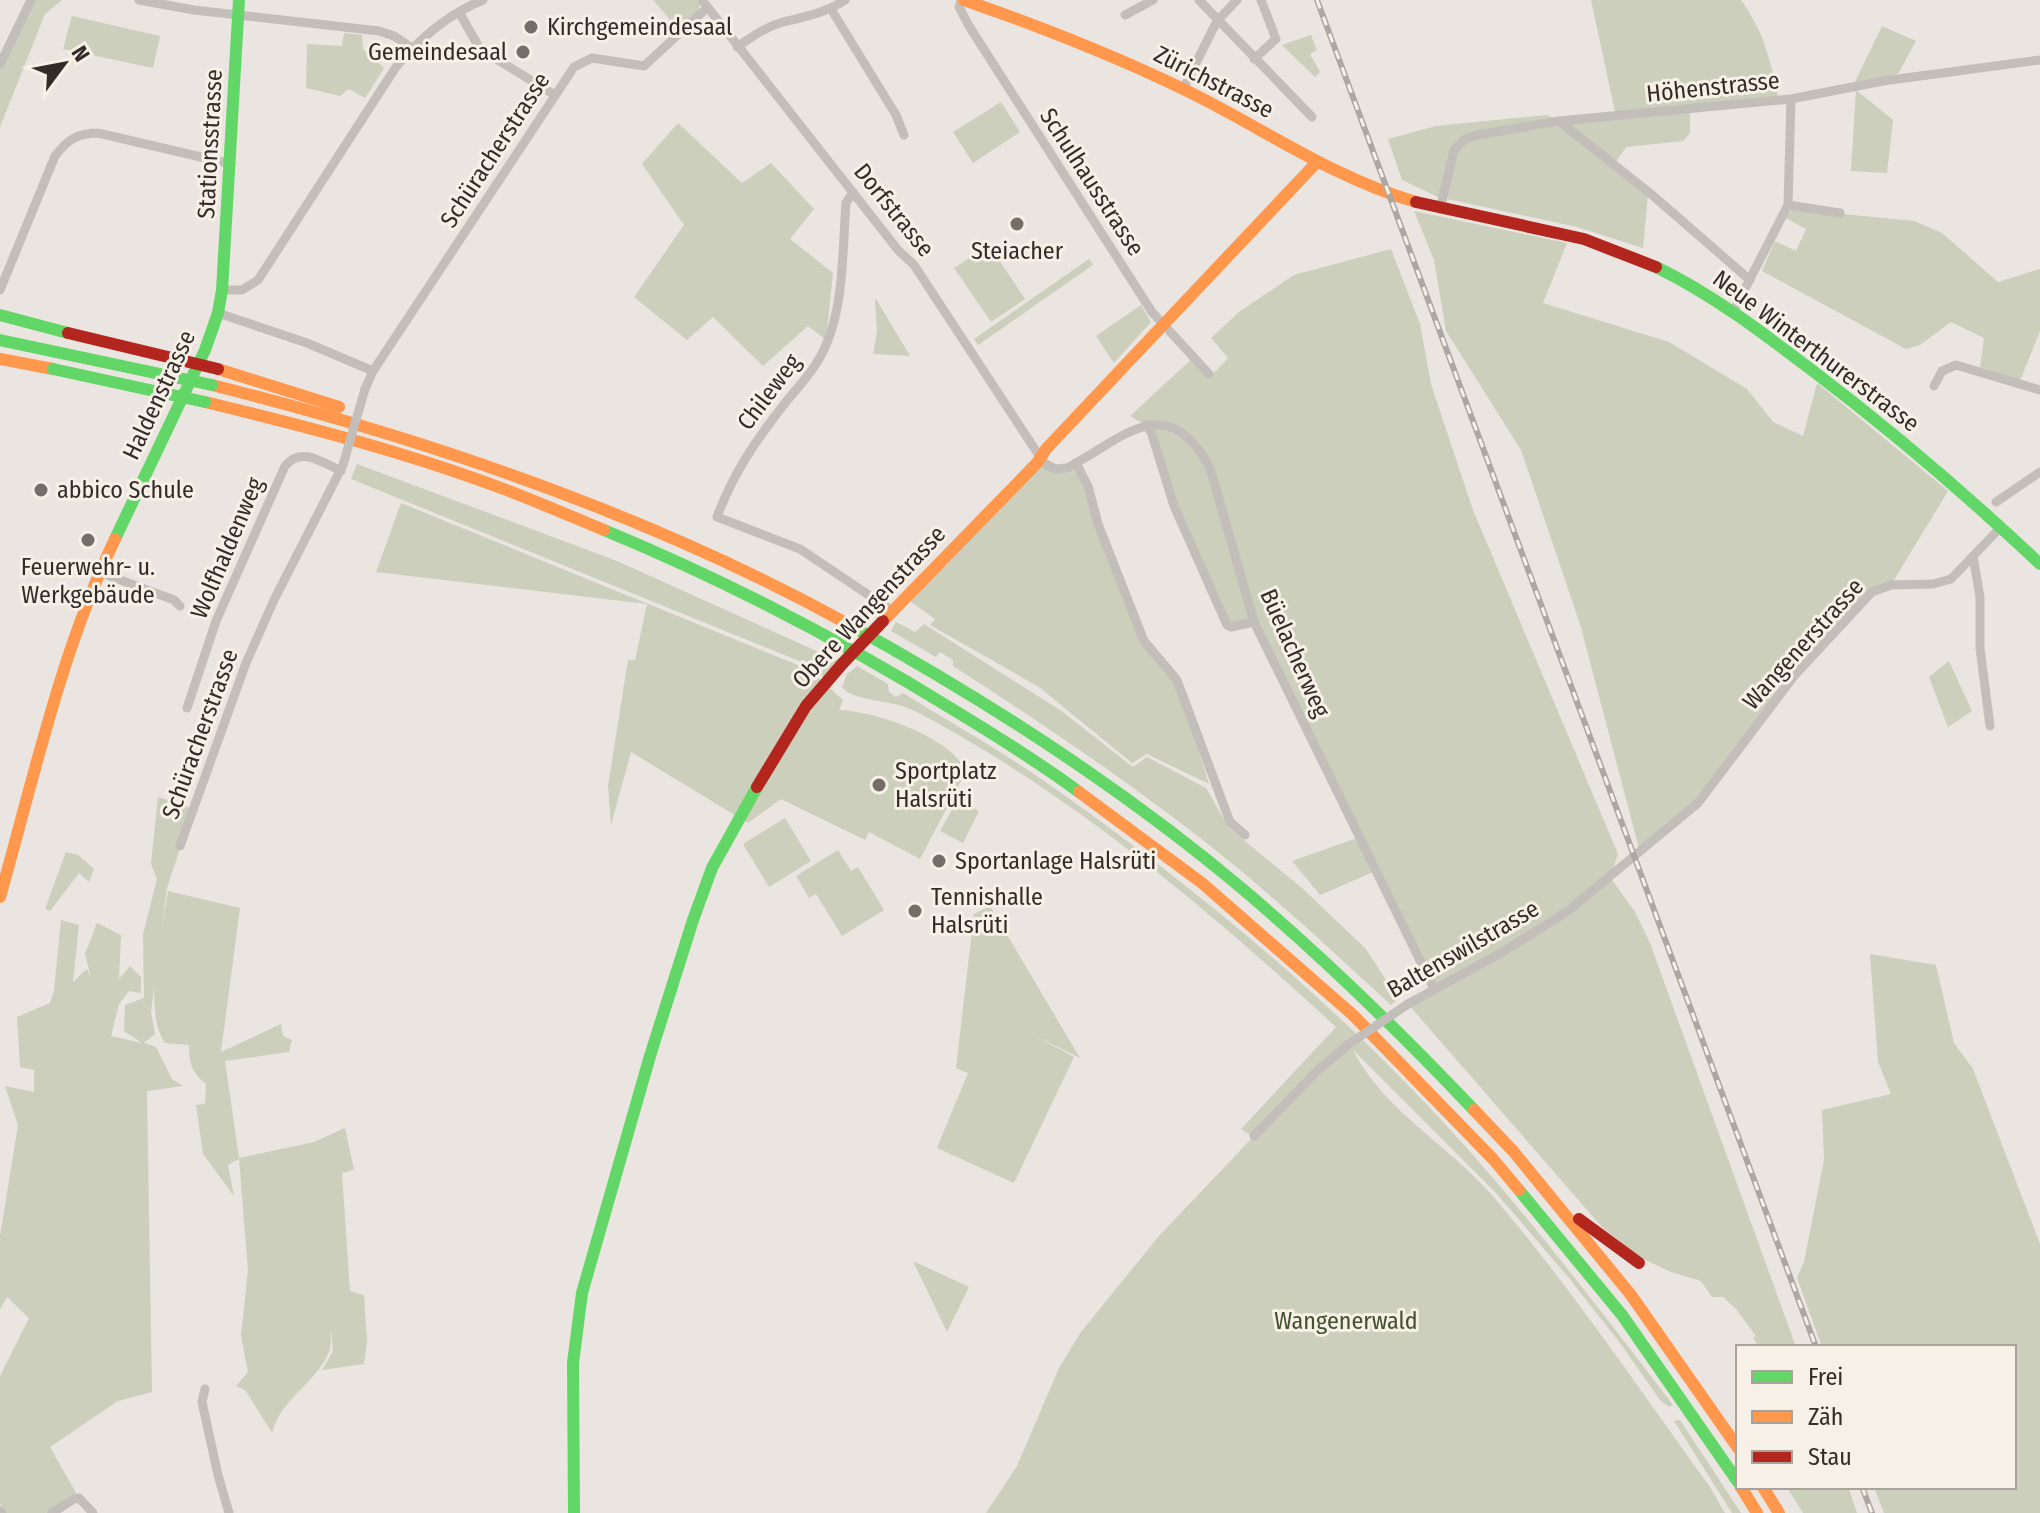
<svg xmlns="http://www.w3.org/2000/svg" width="2040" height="1513" font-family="'Fira Sans Condensed',sans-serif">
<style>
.green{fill:#cbcfbb}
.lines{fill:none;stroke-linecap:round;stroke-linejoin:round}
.street{stroke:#c3beb9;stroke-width:9}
.fast{stroke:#63d668;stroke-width:12}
.slow{stroke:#ff974d;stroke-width:12}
.jam{stroke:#b3261e;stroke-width:12}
.rail-casing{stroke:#aca7a3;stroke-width:6}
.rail{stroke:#f7f0e7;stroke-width:3;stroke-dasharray:9;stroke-linecap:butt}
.street-bridge{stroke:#c3beb9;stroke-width:9}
.fast-bridge{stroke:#63d668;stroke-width:12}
.jam-bridge{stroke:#b3261e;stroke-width:12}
.poi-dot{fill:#746d68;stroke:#f7f0e7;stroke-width:3}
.labels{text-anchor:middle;stroke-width:6;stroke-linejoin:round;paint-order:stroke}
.poi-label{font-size:24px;fill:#342c28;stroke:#f7f0e7;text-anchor:start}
.street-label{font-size:24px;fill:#342c28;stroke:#f7f0e7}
.park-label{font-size:24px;fill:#42502e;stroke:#f7f0e7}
</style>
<rect width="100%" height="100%" fill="#eae5e0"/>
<!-- green -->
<g class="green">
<polygon points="31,0 62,0 45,14 0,127 0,62"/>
<polygon points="653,0 697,0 700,5 698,11 678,29"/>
<path d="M1591 0H1741C1764 33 1770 58 1778 97L1615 112Z"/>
<polygon points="72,16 160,36 153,68 63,49"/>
<polygon points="1882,26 1916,41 1898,74 1855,82"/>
<polygon points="344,33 362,35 363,49 384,68 365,98 349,89 340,96 306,88 307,44 342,46"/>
<polygon points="1311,35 1317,50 1310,54 1320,72 1315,77 1282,45"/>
<polygon points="1856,90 1893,120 1887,173 1851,171"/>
<polygon points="1001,102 1020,132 973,163 953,132"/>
<polygon points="1690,113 1690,133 1683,141 1626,147 1612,167 1648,195 1643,248 1577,227 1438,197 1402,180 1388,139 1436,126 1547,115 1559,121"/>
<polygon points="678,123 742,183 771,163 814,209 790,239 833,273 826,340 808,326 763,366 713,317 687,340 634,297 684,225 642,164"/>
<polygon points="1792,209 1914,221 1942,233 1998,282 2040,269 2040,331 2020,381 1980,367 1984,338 1951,322 1920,345 1906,349 1762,271 1775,241 1796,251 1806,229 1786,218"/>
<polygon points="1414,211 1567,243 1543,303 1669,342 1747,389 1773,422 1803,436 1817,383 1948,491 1891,585 1884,586 1794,676 1698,803 1640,852 1580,624 1521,450 1446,331 1434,260"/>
<polygon points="989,245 1025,299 991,322 954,268"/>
<polygon points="1391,249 1420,324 1431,384 1473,510 1618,854 1610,877 1635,912 1650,943 1796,1347 1759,1347 1753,1338 1756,1336 1736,1309 1723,1297 1712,1297 1701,1281 1671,1272 1637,1256 1601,1226 1408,1004 1433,989 1254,622 1227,625 1146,425 1130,416 1196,355 1214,373 1228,358 1211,338 1239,312 1294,275"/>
<polygon points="1089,259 1093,265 978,345 974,339"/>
<polygon points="875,299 876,299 910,356 873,354 877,332"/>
<polygon points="1141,305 1151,322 1114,363 1096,336"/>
<polygon points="1037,463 1055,469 1076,463 1144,641 1177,680 1209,784 1147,754 1132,763 1039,687 930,625 935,619 907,599"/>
<polygon points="357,464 617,561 843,663 827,680 816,670 804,663 351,479"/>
<path d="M401 503 810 670 843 700 839 710C873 711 950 736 965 770L963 777 920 859 869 832 865 840 781 799 748 823 631 752 611 825 608 786 628 660H635L647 604 376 572Z"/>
<path d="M896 622 915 632 924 624 1060 710 1133 767 1147 757 1206 788 1229 828 1302 888 1366 949 1398 999 1391 1005C1328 947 1266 889 1199 837 1120 776 1037 720 953 666V660L940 652 936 657 891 631Z"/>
<polygon points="1949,661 1972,711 1948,727 1929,677"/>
<path d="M857 666 888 684 889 692 896 697 903 693C945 719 989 744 1031 772 1191 882 1344 1009 1473 1155 1543 1235 1608 1320 1673 1405L1669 1407 1660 1400 1620 1343 1568 1277 1497 1194 1353 1050C1383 1110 1447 1144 1491 1194 1570 1286 1639 1389 1710 1487L1725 1513H986L1017 1466 1059 1368 1081 1332 1158 1237 1253 1137 1241 1129 1336 1027C1207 908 1072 794 917 712 895 700 869 703 847 692L842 687 847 674Z"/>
<polygon points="158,797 193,809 167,888 151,1011 155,1034 144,1043 156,1047 172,1079 183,1086 147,1091 152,1392 118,1401 50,1447 79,1498 52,1513 6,1513 0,1504 0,1376 29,1318 7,1297 0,1309 0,1236 18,1125 5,1086 34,1092 34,1070 20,1067 17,1017 50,1003 54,991 61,920 79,925 73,982 87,969 91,978 85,954 97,923 121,935 119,979 130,966 141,977 141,993 129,991 119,1004 111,1036 142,1043 124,1031 125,1005 144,998 143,934 157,879 151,864"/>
<polygon points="958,799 979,811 963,843 940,831"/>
<polygon points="785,818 811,861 769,887 743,844"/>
<polygon points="1357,838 1373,872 1320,895 1292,861"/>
<polygon points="838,850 851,871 858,867 884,910 842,936 816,894 809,898 796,876"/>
<polygon points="66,852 78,855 94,869 89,882 79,873 50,911 45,909"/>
<path d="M168 891 240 908 221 1052 281 1024 283 1036 292 1040 289 1052 225 1061 239 1158 314 1142 345 1128 354 1170 342 1173 350 1291 364 1295 367 1342 364 1364 322 1370 333 1351 331 1329C330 1337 332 1347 328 1354 314 1385 282 1397 272 1433L246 1391 236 1386 248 1372 241 1336 248 1270 239 1159 228 1165 234 1196 203 1154 196 1105 205 1104 206 1084C192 1073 189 1063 189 1045L165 1043C142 1009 162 931 168 891Z"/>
<polygon points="990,906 1080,1058 1031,1034 1074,1057 1014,1183 937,1148 968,1073 956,1068 974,914"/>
<polygon points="1870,954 1936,965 1954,1043 1973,1069 2040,1244 2040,1513 1884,1513 1874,1487 2014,1487 2014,1347 1822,1347 1797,1278 1804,1262 1824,1160 1822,1110 1891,1094 1878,1062"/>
<polygon points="913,1261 969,1287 947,1332"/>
<polygon points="1680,1420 1741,1513 1732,1513 1674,1421"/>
<polygon points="1787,1487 1848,1487 1857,1513 1803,1513"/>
</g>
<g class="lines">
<!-- street -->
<g class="street">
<polyline points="139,0 194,10 379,31 394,36 412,48"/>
<path d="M702 0 898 250 914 265 1044 463 1055 469 1067 468C1123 439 1167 387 1210 468L1254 622 1434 989"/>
<polyline points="961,0 959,7 969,26 1152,312 1209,374"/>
<polyline points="1199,0 1312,117"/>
<polyline points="831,9 896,115 904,135"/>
<polyline points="459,12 480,49 555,95"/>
<polyline points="1125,15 1153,0"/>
<path d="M737 47C752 37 765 27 783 22 806 16 824 14 845 0"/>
<polyline points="1254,59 1276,39 1261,0"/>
<polyline points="0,64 31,0"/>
<polyline points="1183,89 1217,21 1237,0"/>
<polyline points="1559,121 1651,194 1750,280"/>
<path d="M853 192 846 203C842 253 845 314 819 359 809 377 794 391 782 407 754 443 733 474 717 517L800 549 894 612"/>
<polyline points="1788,205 1840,213"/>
<polyline points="1440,209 1454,150 1465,139 1477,135 1559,121 1791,99 1883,81 2040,60"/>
<path d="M0 290 55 156C68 139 78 133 98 133L231 164"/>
<path d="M222 290H242L258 280 396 67C420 38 448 14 483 0"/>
<polyline points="1733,312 1788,205 1791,99"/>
<polyline points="218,313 307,343 373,371"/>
<polyline points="1934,386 1942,371 1956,365 2040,390"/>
<polyline points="365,389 373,371 574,67 592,58 644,66 707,8"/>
<polyline points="1146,425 1151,432 1174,506 1227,625 1231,627 1254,622"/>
<polyline points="1076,463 1088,486 1098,524 1144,641 1177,680 1230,822 1245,835"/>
<polyline points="1996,502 2040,472"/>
<polyline points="1973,556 1980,597 1980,648 1990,726"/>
<polyline points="99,572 174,600 180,606"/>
<path d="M187 708 216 621 285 466C301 446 322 462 341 471"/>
<polyline points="180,846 246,663 274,600 343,465"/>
<polyline points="1408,1004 1501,953 1568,911 1698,803 1794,676 1872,592 1891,585 1933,584 1951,579 2000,528"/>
<polyline points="1254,1136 1316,1072 1349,1044"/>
<polyline points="205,1389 202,1402 218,1475 229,1513"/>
<polyline points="0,1511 2,1513"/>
<polyline points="52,1513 74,1499 79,1498 93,1513"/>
</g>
<!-- fast -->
<g class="fast">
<path d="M1656 267C1712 294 1763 333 1813 371 1892 431 1968 496 2040 564"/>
<polyline points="0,315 68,333"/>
<path d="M604 530C727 581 844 642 957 712 998 737 1040 763 1079 792"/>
<polyline points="115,539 205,350 218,313 222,290 239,0"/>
<path d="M846 623C986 700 1123 788 1245 891 1326 960 1401 1033 1474 1110"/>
<polyline points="1519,1190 1622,1315 1738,1482"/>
<polyline points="574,1513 573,1363 582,1293 650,1056 693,920 712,868 757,787"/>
</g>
<!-- slow -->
<g class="slow">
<path d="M964 0C1047 29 1129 61 1207 101 1276 137 1340 180 1416 202"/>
<polyline points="0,359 53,369"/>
<polyline points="218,369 339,407"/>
<path d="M212 385C431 440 648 514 846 623"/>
<path d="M205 402C305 426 405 452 501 488 536 501 570 516 604 530"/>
<polyline points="883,621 1037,463 1046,449 1317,162"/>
<polyline points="1079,792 1202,883 1353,1015 1493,1159 1519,1190"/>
<path d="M0 897C34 777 61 651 115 539"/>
<polyline points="1474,1110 1513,1151 1631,1295 1738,1448"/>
<polyline points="1741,1487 1757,1513"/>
<polyline points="1763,1487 1779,1513"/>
</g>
<!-- jam -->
<g class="jam">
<polyline points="1416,202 1584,239 1656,267"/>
<polyline points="757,787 806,706 843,663"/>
<polyline points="1579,1219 1639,1263"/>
</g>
<defs>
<g id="rail">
<polyline points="1317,0 1816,1347"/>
<polyline points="1862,1487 1872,1513"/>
</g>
</defs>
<!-- rail casing -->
<use href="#rail" class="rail-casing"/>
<!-- rail -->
<use href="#rail" class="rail"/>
<!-- street-bridge -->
<g class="street-bridge">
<polyline points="343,465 365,389"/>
<polyline points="1349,1044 1408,1004"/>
</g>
<!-- fast-bridge -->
<g class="fast-bridge">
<polyline points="0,340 212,385"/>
<polyline points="53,369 205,402"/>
</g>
<!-- jam-bridge -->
<g class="jam-bridge">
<polyline points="68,333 218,369"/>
<polyline points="843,663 883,621"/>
</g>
</g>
<!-- markers -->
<g class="poi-dot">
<circle cx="531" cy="27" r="8"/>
<circle cx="523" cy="52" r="8"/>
<circle cx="1017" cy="224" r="8"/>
<circle cx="41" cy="490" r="8"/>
<circle cx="88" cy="540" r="8"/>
<circle cx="879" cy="785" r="8"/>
<circle cx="939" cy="861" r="8"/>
<circle cx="915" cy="911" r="8"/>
</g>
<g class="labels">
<!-- poi labels -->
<g class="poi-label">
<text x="547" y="35">Kirchgemeindesaal</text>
<text x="507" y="60" text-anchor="end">Gemeindesaal</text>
<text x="1017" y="259" text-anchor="middle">Steiacher</text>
<text x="57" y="498">abbico Schule</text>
<text x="88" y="575" text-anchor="middle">Feuerwehr- u.<tspan x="88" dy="28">Werkgebäude</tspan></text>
<text x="895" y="779">Sportplatz<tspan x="895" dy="28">Halsrüti</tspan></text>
<text x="955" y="869">Sportanlage Halsrüti</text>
<text x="931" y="905">Tennishalle<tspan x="931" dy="28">Halsrüti</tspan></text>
</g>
<!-- street labels -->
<g class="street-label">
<text transform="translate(1214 82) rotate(27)" y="8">Zürichstrasse</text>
<text transform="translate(1713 87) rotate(-6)" y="8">Höhenstrasse</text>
<text transform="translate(210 144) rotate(-87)" y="8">Stationsstrasse</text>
<text transform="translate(495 150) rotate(-57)" y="8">Schüracherstrasse</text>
<text transform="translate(1092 182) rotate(57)" y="8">Schulhausstrasse</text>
<text transform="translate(894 210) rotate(51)" y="8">Dorfstrasse</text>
<text transform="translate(1816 351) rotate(37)" y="8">Neue Winterthurerstrasse</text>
<text transform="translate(769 392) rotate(-53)" y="8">Chileweg</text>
<text transform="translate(159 395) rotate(-65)" y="8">Haldenstrasse</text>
<text transform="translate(227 548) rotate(-67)" y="8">Wolfhaldenweg</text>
<text transform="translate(869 607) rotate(-47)" y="8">Obere Wangenstrasse</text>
<text transform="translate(1803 644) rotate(-48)" y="8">Wangenerstrasse</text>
<text transform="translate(1295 653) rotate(66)" y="8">Büelacherweg</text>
<text transform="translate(200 734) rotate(-70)" y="8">Schüracherstrasse</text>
<text transform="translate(1463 949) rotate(-30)" y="8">Baltenswilstrasse</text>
</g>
<!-- park labels -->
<g class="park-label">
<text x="1346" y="1329">Wangenerwald</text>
</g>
</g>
<!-- legend -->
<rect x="1736" y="1345" width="280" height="144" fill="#f7f0e7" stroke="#a9a29b" stroke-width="2"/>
<rect x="1752" y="1371" width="40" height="12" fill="#63d668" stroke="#a9a29b" stroke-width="2"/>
<text x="1808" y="1385" font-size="24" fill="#342c28">Frei</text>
<rect x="1752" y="1411" width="40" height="12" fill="#ff974d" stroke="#a9a29b" stroke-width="2"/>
<text x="1808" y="1425" font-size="24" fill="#342c28">Zäh</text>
<rect x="1752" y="1451" width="40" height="12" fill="#b3261e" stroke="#a9a29b" stroke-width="2"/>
<text x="1808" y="1465" font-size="24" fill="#342c28">Stau</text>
<!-- north arrow -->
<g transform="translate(64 64) rotate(58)" stroke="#f7f0e7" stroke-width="6" paint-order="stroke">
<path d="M0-6L14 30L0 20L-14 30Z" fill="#342c28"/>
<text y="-12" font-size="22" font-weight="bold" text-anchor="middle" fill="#342c28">N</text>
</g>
</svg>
